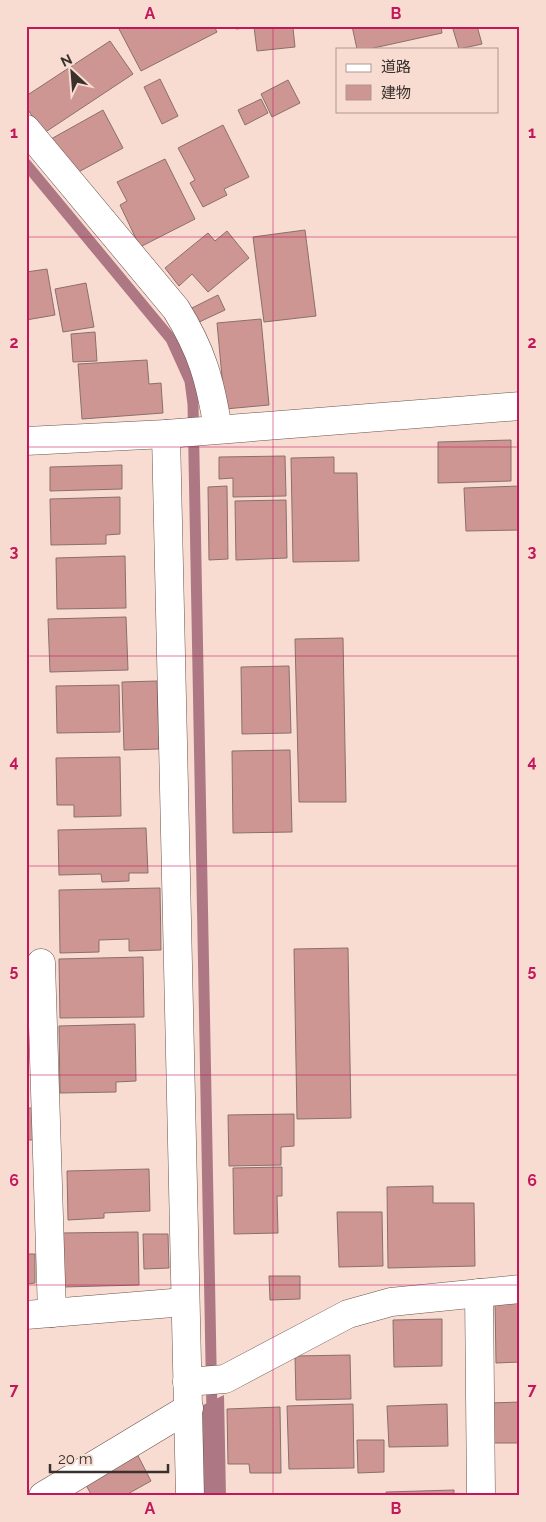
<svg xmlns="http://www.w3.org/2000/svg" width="546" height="1522" font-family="Raleway,'Noto Sans JP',sans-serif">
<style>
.water{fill:#ad7884}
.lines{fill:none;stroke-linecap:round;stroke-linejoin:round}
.stream{stroke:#ad7884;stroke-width:11}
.building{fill:#ce9693;stroke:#8a6f6d}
.street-casing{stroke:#6b544c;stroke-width:29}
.street{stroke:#fff;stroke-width:28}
.grid{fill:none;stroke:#c2185b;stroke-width:1;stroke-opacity:0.55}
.neatline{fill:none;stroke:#c2185b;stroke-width:2}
.grid-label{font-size:16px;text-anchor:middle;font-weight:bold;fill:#c2185b}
</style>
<rect width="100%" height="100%" fill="#f8dcd2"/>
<!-- water -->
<polygon class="water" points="224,1395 226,1496 203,1496 201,1406"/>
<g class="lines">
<!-- stream -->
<polyline class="stream" points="26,164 171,339 190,381 193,404 212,1415"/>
</g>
<!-- building -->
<g class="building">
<polygon points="124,26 214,26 217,32 141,71 119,29"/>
<polygon points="236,26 311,26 293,28 295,47 257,51 254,27 236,29"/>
<polygon points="352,26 441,26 442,33 369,49 357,49"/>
<polygon points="452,26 477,26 482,44 459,49"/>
<polygon points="110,41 133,74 44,133 26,107 26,96"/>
<polygon points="160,79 178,116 162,124 144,87"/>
<polygon points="288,80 300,103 272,117 261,94"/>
<polygon points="261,99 268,113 245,125 238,110"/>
<polygon points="103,110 123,148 71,176 51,139"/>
<polygon points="223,125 249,177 224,189 227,195 203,207 190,183 195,180 178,148"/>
<polygon points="165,159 195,219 140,247 120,205 127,201 117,182"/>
<polygon points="305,230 316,316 264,322 253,237"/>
<polygon points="227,231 249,258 208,292 192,274 179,286 165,268 208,233 215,241"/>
<polygon points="47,269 55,315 26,320 26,272"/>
<polygon points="86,283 94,327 63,332 55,289"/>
<polygon points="218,295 225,310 197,323 190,309"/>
<polygon points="261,319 269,405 225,409 217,323"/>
<polygon points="95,332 97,361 73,362 71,334"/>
<polygon points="147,360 149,384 161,383 163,413 82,419 78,364"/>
<polygon points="511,440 511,481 438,483 438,442"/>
<polygon points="285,456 286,496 233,497 233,478 219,479 219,457"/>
<polygon points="334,457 334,473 357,473 359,561 293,562 291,458"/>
<polygon points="122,465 122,489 50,491 50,467"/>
<polygon points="227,486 228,559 209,560 208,487"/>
<polygon points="520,486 520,530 466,531 464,488"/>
<polygon points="120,497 120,534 106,535 106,544 51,545 50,499"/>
<polygon points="286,500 287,558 236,560 235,501"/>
<polygon points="125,556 126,608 57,609 56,558"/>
<polygon points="126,617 128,670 50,672 48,619"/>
<polygon points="343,638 346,802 299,802 295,639"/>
<polygon points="289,666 291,733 242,734 241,667"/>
<polygon points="157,681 159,749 124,750 122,682"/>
<polygon points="119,685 120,732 57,733 56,686"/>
<polygon points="290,750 292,832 233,833 232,751"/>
<polygon points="120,757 121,816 74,817 74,805 57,805 56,758"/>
<polygon points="146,828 148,873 129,873 129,881 102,882 101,874 59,875 58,830"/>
<polygon points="160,888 161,950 129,951 129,939 99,940 99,952 60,953 59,890"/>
<polygon points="348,948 351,1118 297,1119 294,949"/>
<polygon points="143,957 144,1017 60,1018 59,959"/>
<polygon points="135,1024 136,1081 116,1082 116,1092 60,1093 59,1026"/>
<polygon points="26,1108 32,1108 33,1140 26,1140"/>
<polygon points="294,1114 294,1146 281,1147 281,1165 229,1166 228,1115"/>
<polygon points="282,1167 282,1196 277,1196 278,1233 234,1234 233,1168"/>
<polygon points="149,1169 150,1211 104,1213 104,1218 68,1220 67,1171"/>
<polygon points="433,1186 433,1203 474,1203 475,1266 388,1268 387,1187"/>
<polygon points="337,1212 382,1212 383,1266 339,1267"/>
<polygon points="138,1232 139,1285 62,1287 61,1233"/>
<polygon points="143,1234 168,1234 169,1268 144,1269"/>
<polygon points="26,1254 35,1254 35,1283 27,1284 26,1297"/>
<polygon points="269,1276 300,1276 300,1299 270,1300"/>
<polygon points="520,1300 520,1362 496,1363 495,1301"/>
<polygon points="442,1319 442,1366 394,1367 393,1320"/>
<polygon points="350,1355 351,1399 296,1400 295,1356"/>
<polygon points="520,1402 520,1443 491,1443 491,1403"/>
<polygon points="353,1404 354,1468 289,1469 287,1406"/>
<polygon points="447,1404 448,1446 389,1447 387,1406"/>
<polygon points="280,1407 281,1473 250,1473 249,1464 228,1464 227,1409"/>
<polygon points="357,1440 384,1440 384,1472 358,1473"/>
<polygon points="135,1450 151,1481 124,1496 92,1496 82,1478"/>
<polygon points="454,1490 454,1496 386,1496 386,1492"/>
</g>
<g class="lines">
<defs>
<g id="street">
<path d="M26 129 176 309C202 351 210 380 218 429"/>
<polyline points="166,434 190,1496"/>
<polyline points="26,441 166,434 520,406"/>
<polyline points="41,963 52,1313"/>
<polyline points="479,1293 481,1496"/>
<polyline points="26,1315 185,1302"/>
<polyline points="187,1382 225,1379 348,1314 391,1302 520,1289"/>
<polyline points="43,1496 189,1408"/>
</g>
</defs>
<!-- street casing -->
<use href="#street" class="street-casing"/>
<!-- street -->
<use href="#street" class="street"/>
</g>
<!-- grid -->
<path class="grid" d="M273 26V1496M26 237H520M26 447H520M26 656H520M26 866H520M26 1075H520M26 1285H520"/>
<!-- border -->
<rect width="546" height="1522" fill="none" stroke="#f8dcd2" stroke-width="55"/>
<!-- legend -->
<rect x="336" y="48" width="162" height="65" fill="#f8dcd2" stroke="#ac9790"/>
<rect x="346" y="64" width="25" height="8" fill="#ffffff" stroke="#ac9790"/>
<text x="381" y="72" font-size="15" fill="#3a302c">道路</text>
<rect x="346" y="85" width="25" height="15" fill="#ce9693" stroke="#ac9790"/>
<text x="381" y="98" font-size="15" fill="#3a302c">建物</text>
<!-- north arrow -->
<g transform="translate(72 72) rotate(334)" stroke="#f8dcd2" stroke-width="4" paint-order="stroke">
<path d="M0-4L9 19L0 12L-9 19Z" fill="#3a302c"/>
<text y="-8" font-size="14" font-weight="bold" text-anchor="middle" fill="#3a302c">N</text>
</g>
<!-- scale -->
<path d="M50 1464v8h118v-8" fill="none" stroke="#3a302c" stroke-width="2.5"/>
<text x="58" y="1464" font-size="15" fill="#3a302c" stroke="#f8dcd2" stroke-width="4" paint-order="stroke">20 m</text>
<rect x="28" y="28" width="490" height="1466" class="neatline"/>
<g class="grid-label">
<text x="150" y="19">A</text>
<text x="396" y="19">B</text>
<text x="14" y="138">1</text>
<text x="532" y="138">1</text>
<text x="14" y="348">2</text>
<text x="532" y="348">2</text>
<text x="14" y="557">3</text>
<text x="532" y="557">3</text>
<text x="14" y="767">4</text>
<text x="532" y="767">4</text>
<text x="14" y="976">5</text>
<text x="532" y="976">5</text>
<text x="14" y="1186">6</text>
<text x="532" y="1186">6</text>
<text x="14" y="1395">7</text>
<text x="532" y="1395">7</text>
<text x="150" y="1514">A</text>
<text x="396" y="1514">B</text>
</g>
</svg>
